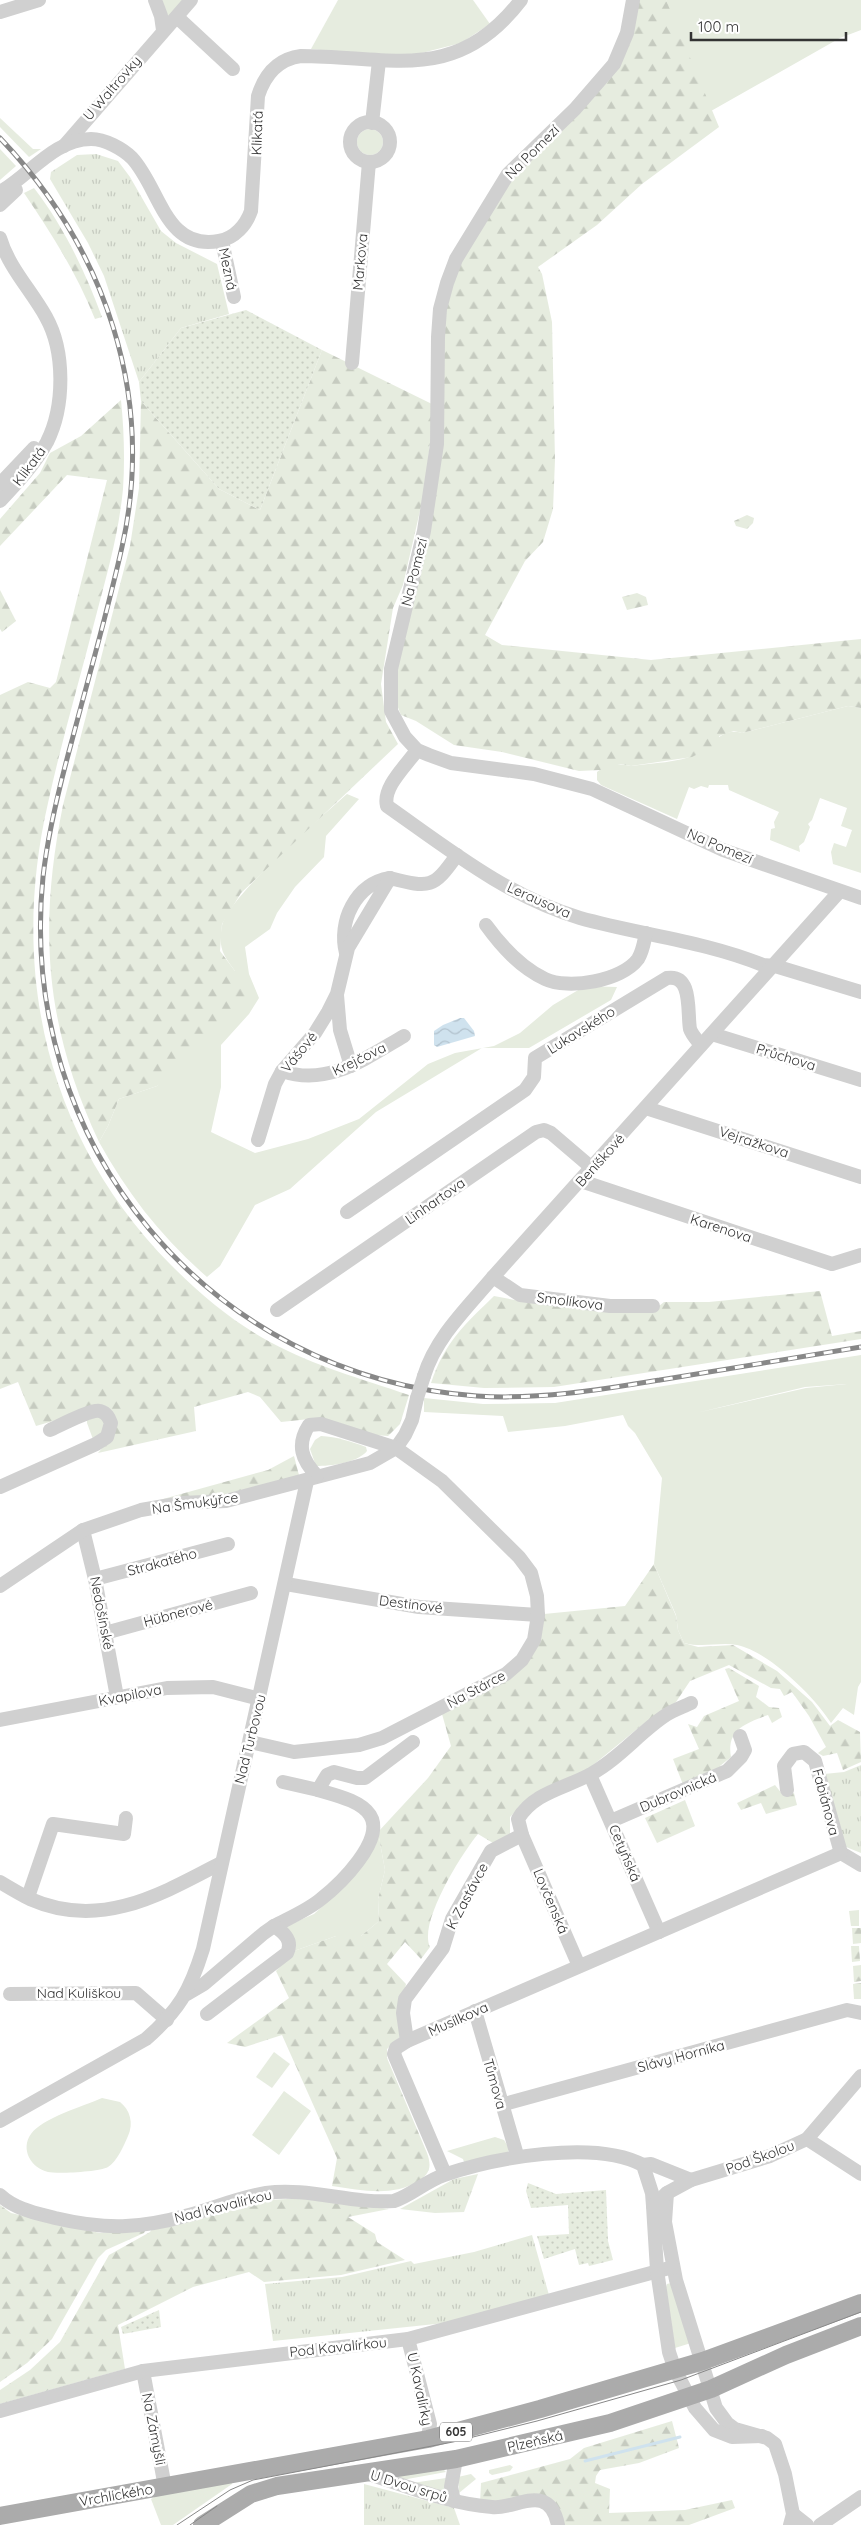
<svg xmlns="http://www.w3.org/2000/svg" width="861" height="2525" font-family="Quicksand,sans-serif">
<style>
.grass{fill:#e6ecdf;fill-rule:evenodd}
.forest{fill:url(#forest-firs)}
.park{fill:url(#park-tufts)}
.garden{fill:url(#garden-dots)}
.water{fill:url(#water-waves)}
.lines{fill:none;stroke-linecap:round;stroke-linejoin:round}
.stream{stroke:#cfe2ee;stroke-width:3}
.minor{stroke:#d0d0d0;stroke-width:14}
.major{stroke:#ababab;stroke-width:18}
.tram{stroke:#888;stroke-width:1}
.rail-casing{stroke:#888;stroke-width:5}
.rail{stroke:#fff;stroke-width:3;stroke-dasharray:9;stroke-linecap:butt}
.minor-bridge{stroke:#d0d0d0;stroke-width:14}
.labels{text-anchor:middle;stroke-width:5;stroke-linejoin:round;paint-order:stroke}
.shield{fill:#fff;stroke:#707070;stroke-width:1}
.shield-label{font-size:12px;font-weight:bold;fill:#333}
.street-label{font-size:14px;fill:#333;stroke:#fff}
</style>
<defs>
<pattern id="forest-firs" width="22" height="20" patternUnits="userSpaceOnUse" patternTransform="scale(1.25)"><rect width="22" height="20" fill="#e6ecdf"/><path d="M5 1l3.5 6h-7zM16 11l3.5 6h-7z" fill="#c6cbc0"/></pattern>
<pattern id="park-tufts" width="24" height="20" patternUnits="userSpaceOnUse" patternTransform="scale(1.25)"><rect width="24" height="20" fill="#e6ecdf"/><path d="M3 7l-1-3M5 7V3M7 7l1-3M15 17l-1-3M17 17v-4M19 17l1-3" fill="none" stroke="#c6cbc0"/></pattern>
<pattern id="garden-dots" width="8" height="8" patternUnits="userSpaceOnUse" patternTransform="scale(1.25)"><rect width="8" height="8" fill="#e6ecdf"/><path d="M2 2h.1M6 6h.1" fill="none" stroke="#c6cbc0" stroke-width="1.8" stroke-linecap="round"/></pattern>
<pattern id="water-waves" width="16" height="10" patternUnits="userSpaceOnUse" patternTransform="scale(1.25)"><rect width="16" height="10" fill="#cfe2ee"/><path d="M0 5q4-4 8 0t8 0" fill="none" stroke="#b2c2cd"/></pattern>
</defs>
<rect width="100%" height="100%" fill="#fff"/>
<!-- grass -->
<g class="grass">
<polygon points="162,0 187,0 168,19"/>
<polygon points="338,0 473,0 490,24 461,43 402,58 311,49"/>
<polygon points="666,0 861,0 861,30 840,38 711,111 677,33"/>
<polygon points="0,118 33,149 41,149 29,157 0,127"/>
<circle cx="370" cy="142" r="13"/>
<polygon points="0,149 16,166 0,180"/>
<path d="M848 706 861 708V873L833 864 831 852 834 843 846 847 852 830 841 826 847 808 820 798 812 820 808 824 810 827 804 842 799 846 800 852 770 840 771 829 775 828 774 822 779 812 729 790 728 785H709L708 788 701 786 694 789 689 787 677 819 601 785 597 780V772C606 764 620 763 631 766 651 763 674 763 692 756 712 750 719 726 742 733Z"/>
<path d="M347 794 359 799 326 836 324 857 295 887 277 913 270 929 245 947 249 974 259 998 249 1014 221 1045V1087L211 1132 255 1153 308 1139 359 1119 428 1064 455 1053 494 1046 520 1033 553 1005 585 986 617 987 611 1000 529 1048H482L376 1112 290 1189 255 1205 220 1266 207 1277C162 1238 127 1193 99 1142L108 1126 119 1099 157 1086 235 971C223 955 218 948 222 926 227 898 321 817 347 794Z"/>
<path d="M861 1355V1682L858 1687 854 1715 843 1708 831 1723C815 1697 768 1651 737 1645 719 1642 703 1648 684 1643L678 1630 676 1615 654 1564 662 1478 635 1433 628 1426 623 1415 565 1426 508 1432 503 1416 424 1412V1398L483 1404 555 1403ZM847 1384 806 1388 696 1413 805 1387Z"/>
<polygon points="100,1416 109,1425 94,1442 87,1423 87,1420"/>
<path d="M321 1436C337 1437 350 1441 366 1447L367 1451C357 1463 331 1466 316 1466L310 1449 315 1440Z"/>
<polygon points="378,1832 385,1870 378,1899 379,1921 361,1936 336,1936 294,1951 286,1926 314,1914 336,1894"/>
<polygon points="274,2052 290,2064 272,2088 256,2077"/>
<polygon points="284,2091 311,2111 279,2155 252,2135"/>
<path d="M102 2098 120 2102C130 2110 134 2123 128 2136 124 2145 117 2162 108 2167 99 2172 57 2174 48 2172 31 2168 20 2149 31 2134 42 2118 84 2106 102 2098Z"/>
<polygon points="495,2137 504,2140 509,2148 508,2153 464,2162 463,2159 447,2151"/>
<polygon points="671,2283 691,2343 675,2348 666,2287 667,2284"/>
<polygon points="510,2465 513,2467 510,2471 492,2475 489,2473 489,2470"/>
<polygon points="444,2470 446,2472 402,2480 399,2479 398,2475"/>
<polygon points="471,2474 476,2479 459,2493 458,2477"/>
<polygon points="446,2478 444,2492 412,2483"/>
<polygon points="232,2480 232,2484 173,2525 161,2525 151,2499 163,2492"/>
</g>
<!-- forest -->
<g class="forest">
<polygon points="637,0 666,0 719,127 642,184 597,225 538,267 542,274 552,322 555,460 553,509 543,542 525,561 485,635 502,645 651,660 861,639 861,708 848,706 742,733 734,731 719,736 720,743 692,757 631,766 621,764 600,770 579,771 502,752 454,745 416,721 401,715 393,695 443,381 445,305 455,272 501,191 613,74"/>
<path d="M34 188C64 227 85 271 102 317L95 319C77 274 52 234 24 193Z"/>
<path d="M322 350 434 405 425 489 403 585 393 608 381 684 386 722 398 744 241 893 222 924 220 951 235 971 247 998 157 1086 119 1099 108 1126 99 1142C45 1026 38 929 63 805L130 546 139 488 141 401 219 489 260 510Z"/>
<path d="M121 400C124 430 125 460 123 489 119 531 108 571 97 612 81 675 62 739 48 803 9 972 47 1140 171 1265 201 1295 233 1322 270 1342 317 1367 359 1378 409 1395L400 1424 388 1436 375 1435 319 1418 281 1422 260 1397 248 1392 194 1407 196 1431 98 1453 111 1438 98 1408 36 1426 18 1382 0 1389V695L28 682 50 688 56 682 107 480 67 475 0 546V519L40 473 50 453 81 436Z"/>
<polygon points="747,515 754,518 753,523 747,529 736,526 734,521"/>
<polygon points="0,590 16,621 2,632 0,629"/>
<polygon points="637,593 646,597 648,605 627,610 622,597"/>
<path d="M820 1291 832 1336 861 1331V1339L554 1387 484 1388 431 1383C444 1343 465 1324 494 1296L520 1301 654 1310 664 1302H709Z"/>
<polygon points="294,1456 300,1479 228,1497 145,1504 268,1470"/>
<path d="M654 1564 676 1616 678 1630 684 1643 698 1647 733 1645 777 1671 812 1702 830 1726 838 1720 860 1732 861 1762 843 1770 837 1753 823 1756 818 1753 826 1747 809 1716 792 1692 784 1696 780 1689 771 1688 729 1665 690 1681 676 1702 642 1725 587 1770 533 1794 510 1817V1834L493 1843 478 1834C462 1853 418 1923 430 1947L421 1959 405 1942 387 1964 406 1984 402 2002V2035L387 2049V2058L427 2153C432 2167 430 2174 417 2182 391 2197 361 2190 332 2186L337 2158 282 2035 245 2047 227 2043 289 1998 276 1971 294 1951 336 1936H361L379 1921 378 1899 385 1870 378 1832 428 1778 451 1746 442 1714 485 1691 541 1633 544 1614 625 1606Z"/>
<path d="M729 1668 759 1686 756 1697 769 1707 779 1708 782 1717 772 1723 768 1715C746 1723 726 1730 731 1757L720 1766 723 1770 684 1787 673 1759 699 1749 688 1724 697 1727 704 1716 739 1701 725 1669Z"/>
<polygon points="775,1785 783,1795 794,1793 797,1805 766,1814 761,1803 741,1810 737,1803"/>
<polygon points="685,1800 695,1826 657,1843 645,1818"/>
<polygon points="859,1910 859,1926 851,1926 849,1911"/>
<polygon points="852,1928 861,1928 861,1943 853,1944"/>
<polygon points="851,1946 859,1946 860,1961 852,1962"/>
<polygon points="861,1965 861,1981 854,1982 853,1966"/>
<polygon points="861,1983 861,1999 854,1999 853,1984"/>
<polygon points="305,2198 389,2209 348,2217 375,2234 377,2242 405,2260 341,2275 264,2282 249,2272 193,2287 118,2325 125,2369 0,2404 0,2390 30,2370 60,2342 109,2255 150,2232 152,2229 177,2225 269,2200"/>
<polygon points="0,2205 11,2213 100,2233 146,2229 144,2233 106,2250 98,2258 52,2339 27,2363 0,2382"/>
<polygon points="672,2421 679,2448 639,2463 600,2470 596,2476 595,2483 610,2489 609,2513 685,2510 732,2500 735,2508 689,2525 560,2525 553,2502 480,2503 481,2483 570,2459 584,2448"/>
</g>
<!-- park -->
<g class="park">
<polygon points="96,154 118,161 130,177 161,231 176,243 217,264 229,314 181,328 139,382 104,276 88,243 50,179 51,172 77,155"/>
<polygon points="861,1765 861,1853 846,1847 824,1774 844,1772"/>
<polygon points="478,2174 464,2212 435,2213 400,2209 454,2179"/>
<polygon points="532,2235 549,2295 445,2323 273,2341 265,2284 342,2277 411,2261 414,2264 474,2252"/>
<polygon points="364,2484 454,2508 460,2525 364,2525"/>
</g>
<!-- garden -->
<g class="garden">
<polygon points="246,310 322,350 260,510 219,489 141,401 139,382 181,328"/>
<polygon points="528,2183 556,2194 606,2190 608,2241 613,2260 589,2266 588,2263 579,2265 575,2249 544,2259 537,2236 569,2234 568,2205 531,2208 526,2191"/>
<polygon points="159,2310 161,2327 123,2334 121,2327"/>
</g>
<!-- water -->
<polygon class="water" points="460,1018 464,1018 474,1031 475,1036 437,1047 434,1045 434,1031 443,1025"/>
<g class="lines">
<!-- stream -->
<polyline class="stream" points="585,2461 680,2437"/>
<!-- minor -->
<g class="minor">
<polyline points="155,0 161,16 163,30"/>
<polyline points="633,0 627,33 614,64 575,109 508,174 456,259 447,283 440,309 438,337 437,444 424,531 391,669 391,711 405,737 417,750 429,755 451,763 534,774 592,789 723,850 861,898"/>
<polyline points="0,12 39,0"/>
<polyline points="177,17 233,69"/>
<circle cx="370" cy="142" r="20"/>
<polyline points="372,123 379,61"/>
<polyline points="64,146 191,0"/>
<path d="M0 192C29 176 54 139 91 139 105 139 123 149 132 158 160 188 165 251 219 241 235 238 246 225 251 211L258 96C265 74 278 59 301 56 390 56 456 85 521 0"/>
<polyline points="0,205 16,190"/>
<path d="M0 238C9 268 31 290 46 317 65 351 65 406 47 442 35 464 17 483 0 501"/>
<polyline points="222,241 234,297"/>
<polyline points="352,363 369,162"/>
<polyline points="0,484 34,448"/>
<path d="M417 750C407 765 382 787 387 806 447 848 508 897 580 918 641 935 704 941 763 965L775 966 861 992"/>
<path d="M486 925C502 947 520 967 545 979 568 990 622 981 638 959 643 951 644 942 646 933"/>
<path d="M346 953C338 922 355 884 390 878"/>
<polyline points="337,995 340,1030 351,1066"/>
<polyline points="712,1034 861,1080"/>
<path d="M282 1071C328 1087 366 1058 404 1036"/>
<polyline points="646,1108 861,1177"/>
<path d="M258 1140 275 1084 282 1071 315 1033 328 1012 337 994 348 948 390 878C430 888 433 889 457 855"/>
<polyline points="581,1181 832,1264 861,1255"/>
<path d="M347 1212 525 1090 534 1077 535 1058 667 978C693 974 687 1012 690 1029 692 1035 697 1040 701 1045"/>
<polyline points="493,1277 520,1295 610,1306 653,1306"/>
<polyline points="277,1310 536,1132 544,1130 551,1133 592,1168"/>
<path d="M424 1376C436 1337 467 1308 493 1277L839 892"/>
<path d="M0 1487 96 1444 107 1437 111 1423C109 1418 107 1413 100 1411 91 1409 61 1425 50 1430"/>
<polyline points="83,1530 95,1579 117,1697"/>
<polyline points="95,1579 228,1544"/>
<polyline points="286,1584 419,1607 538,1615"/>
<polyline points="0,1586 83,1530 141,1510 182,1503 226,1501 370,1463 396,1448 405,1435 412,1420 417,1398"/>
<polyline points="105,1633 251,1593"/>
<polyline points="0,1720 167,1688 213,1687 260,1699"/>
<path d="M250 1742 294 1752 359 1745 382 1738 506 1674 522 1660 534 1640 538 1615 537 1596 531 1573 519 1557 442 1481 396 1448 321 1424 309 1425C296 1445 302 1460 317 1476"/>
<polyline points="590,1775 659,1932"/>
<polyline points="283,1782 318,1790 327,1775 334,1772 357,1778 365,1778 413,1742"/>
<polyline points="787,1790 784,1766 793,1754 804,1752 815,1761 841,1853 861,1865"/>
<polyline points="611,1821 727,1771 741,1757 745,1750 740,1736"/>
<path d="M0 1882C10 1888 20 1894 30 1899 100 1930 160 1895 221 1863"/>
<polyline points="28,1897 53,1824 124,1834 126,1818"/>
<path d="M274 1926C289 1918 308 1910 321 1899 339 1885 386 1840 370 1815 360 1800 334 1795 318 1790"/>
<path d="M579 1966 522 1835 518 1819C534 1792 566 1788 591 1774 620 1758 640 1732 666 1715 674 1710 683 1707 691 1703"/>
<polyline points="10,1994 136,1993 167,2020"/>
<path d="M187 1994 204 1984 264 1933 274 1926C285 1933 293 1941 287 1953L207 2014"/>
<polyline points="475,2011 517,2155"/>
<polyline points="407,2041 403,2013 405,1999 443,1948 452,1919 491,1851 522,1835"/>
<polyline points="501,2105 847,2010 861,2013"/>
<path d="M0 2121 146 2039C179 2010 190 1991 203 1949L307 1481"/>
<polyline points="807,2139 861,2174"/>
<polyline points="643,2165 651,2164 691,2180"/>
<polyline points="445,2174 394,2054 396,2048 407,2041 841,1853"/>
<polyline points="667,2193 665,2222 676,2280 716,2408 727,2423 735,2429 767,2438 775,2444 785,2474 793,2514 790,2525"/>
<path d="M0 2195C15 2209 36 2213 55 2218 106 2230 139 2229 189 2215 214 2208 240 2197 266 2193 308 2187 351 2204 394 2201 412 2195 426 2181 444 2175 494 2158 595 2139 643 2165L652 2193 653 2206"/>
<polyline points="408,2339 430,2424 428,2439"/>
<polyline points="143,2371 165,2487"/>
<polyline points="0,2411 143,2371 408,2339 673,2267"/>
<polyline points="762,2436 732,2437 714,2430 695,2408 675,2370 669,2352 657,2270 653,2206 667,2193 691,2180 770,2156 807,2139 861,2076"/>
<path d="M366 2473C407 2486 449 2504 492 2507 508 2509 526 2497 541 2501 552 2504 556 2515 558 2525"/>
<polyline points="454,2501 451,2487 456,2459"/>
<polyline points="793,2514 807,2525"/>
<polyline points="820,2525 861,2497"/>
</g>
<!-- major -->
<g class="major">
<polyline points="0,2516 428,2439 540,2409 703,2361 861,2303"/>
<polyline points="202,2525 251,2494 277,2486 456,2459 610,2423 711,2389 786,2355 861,2326"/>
</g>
<!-- tram -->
<g class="tram">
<polyline points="177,2525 230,2490 253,2480 453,2442 537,2421 681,2380 861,2312"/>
<polyline points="190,2525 217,2506"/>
</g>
<defs>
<path id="rail" d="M0 138C105 248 156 396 122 547 107 614 88 679 71 744 59 788 48 832 43 877 16 1143 209 1377 477 1396 539 1400 599 1390 660 1380 727 1369 794 1358 861 1347"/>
</defs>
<!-- rail casing -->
<use href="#rail" class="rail-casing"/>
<!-- rail -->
<use href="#rail" class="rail"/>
<!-- minor-bridge -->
<polyline class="minor-bridge" points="417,1398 424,1376"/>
</g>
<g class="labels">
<!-- shield labels -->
<rect class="shield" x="440" y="2422.5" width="32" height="19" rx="4"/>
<g class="shield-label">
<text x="456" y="2436">605</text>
</g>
<!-- street labels -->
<g class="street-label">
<text transform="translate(112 88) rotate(-49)" y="5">U Waltrovky</text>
<text transform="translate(257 133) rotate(-88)" y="5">Klikatá</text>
<text transform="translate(532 152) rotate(-45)" y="5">Na Pomezí</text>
<text transform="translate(360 262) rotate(-85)" y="5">Markova</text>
<text transform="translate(228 269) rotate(78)" y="5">Mezná</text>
<text transform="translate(29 466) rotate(-53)" y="5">Klikatá</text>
<text transform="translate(414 572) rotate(-76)" y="5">Na Pomezí</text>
<text transform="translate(720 846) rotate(23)" y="5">Na Pomezí</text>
<text transform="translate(539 900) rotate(24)" y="5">Lerausova</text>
<text transform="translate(581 1030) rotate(-32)" y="5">Lukavského</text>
<text transform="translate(299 1052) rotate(-51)" y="5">Vášové</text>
<text transform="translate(786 1057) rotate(17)" y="5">Průchova</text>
<text transform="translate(359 1059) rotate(-26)" y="5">Krejčova</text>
<text transform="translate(754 1142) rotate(18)" y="5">Vejražkova</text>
<text transform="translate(600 1160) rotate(-48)" y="5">Beníškové</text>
<text transform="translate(435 1201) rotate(-35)" y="5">Linhartova</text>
<text transform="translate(721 1228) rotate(18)" y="5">Karenova</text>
<text transform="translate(570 1301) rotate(7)" y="5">Smolíkova</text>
<text transform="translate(195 1503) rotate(-8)" y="5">Na Šmukýřce</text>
<text transform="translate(162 1562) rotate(-15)" y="5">Strakatého</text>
<text transform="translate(411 1604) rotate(7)" y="5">Destinové</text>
<text transform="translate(102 1613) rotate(79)" y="5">Nedošínské</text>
<text transform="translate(178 1613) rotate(-15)" y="5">Hübnerové</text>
<text transform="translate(476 1689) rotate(-28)" y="5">Na Stárce</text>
<text transform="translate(130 1695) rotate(-11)" y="5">Kvapilova</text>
<text transform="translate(250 1739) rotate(-76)" y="5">Nad Turbovou</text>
<text transform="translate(678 1792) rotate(-23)" y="5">Dubrovnická</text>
<text transform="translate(826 1802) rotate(75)" y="5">Fabiánova</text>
<text transform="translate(625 1853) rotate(67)" y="5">Cetyňská</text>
<text transform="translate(467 1896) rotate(-62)" y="5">K Zastávce</text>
<text transform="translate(551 1901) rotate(67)" y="5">Lovčenská</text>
<text x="79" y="1998">Nad Kuliškou</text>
<text transform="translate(458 2019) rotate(-24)" y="5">Musílkova</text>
<text transform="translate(681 2056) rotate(-15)" y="5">Slávy Horníka</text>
<text transform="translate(495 2084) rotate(74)" y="5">Tůmova</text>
<text transform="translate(760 2157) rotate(-20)" y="5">Pod Školou</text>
<text transform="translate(223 2206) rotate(-14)" y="5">Nad Kavalírkou</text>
<text transform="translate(338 2347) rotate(-6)" y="5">Pod Kavalírkou</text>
<text transform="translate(420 2389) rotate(78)" y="5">U Kavalírky</text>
<text transform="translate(154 2429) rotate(79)" y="5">Na Zámyšli</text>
<text transform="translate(535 2441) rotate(-13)" y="5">Plzeňská</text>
<text transform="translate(409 2486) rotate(17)" y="5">U Dvou srpů</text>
<text transform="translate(116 2495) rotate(-10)" y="5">Vrchlického</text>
</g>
</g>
<!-- scale -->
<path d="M691 32v8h155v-8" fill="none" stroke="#333333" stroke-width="2.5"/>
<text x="698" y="32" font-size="15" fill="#333333" stroke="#ffffff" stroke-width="4" paint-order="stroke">100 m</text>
</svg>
